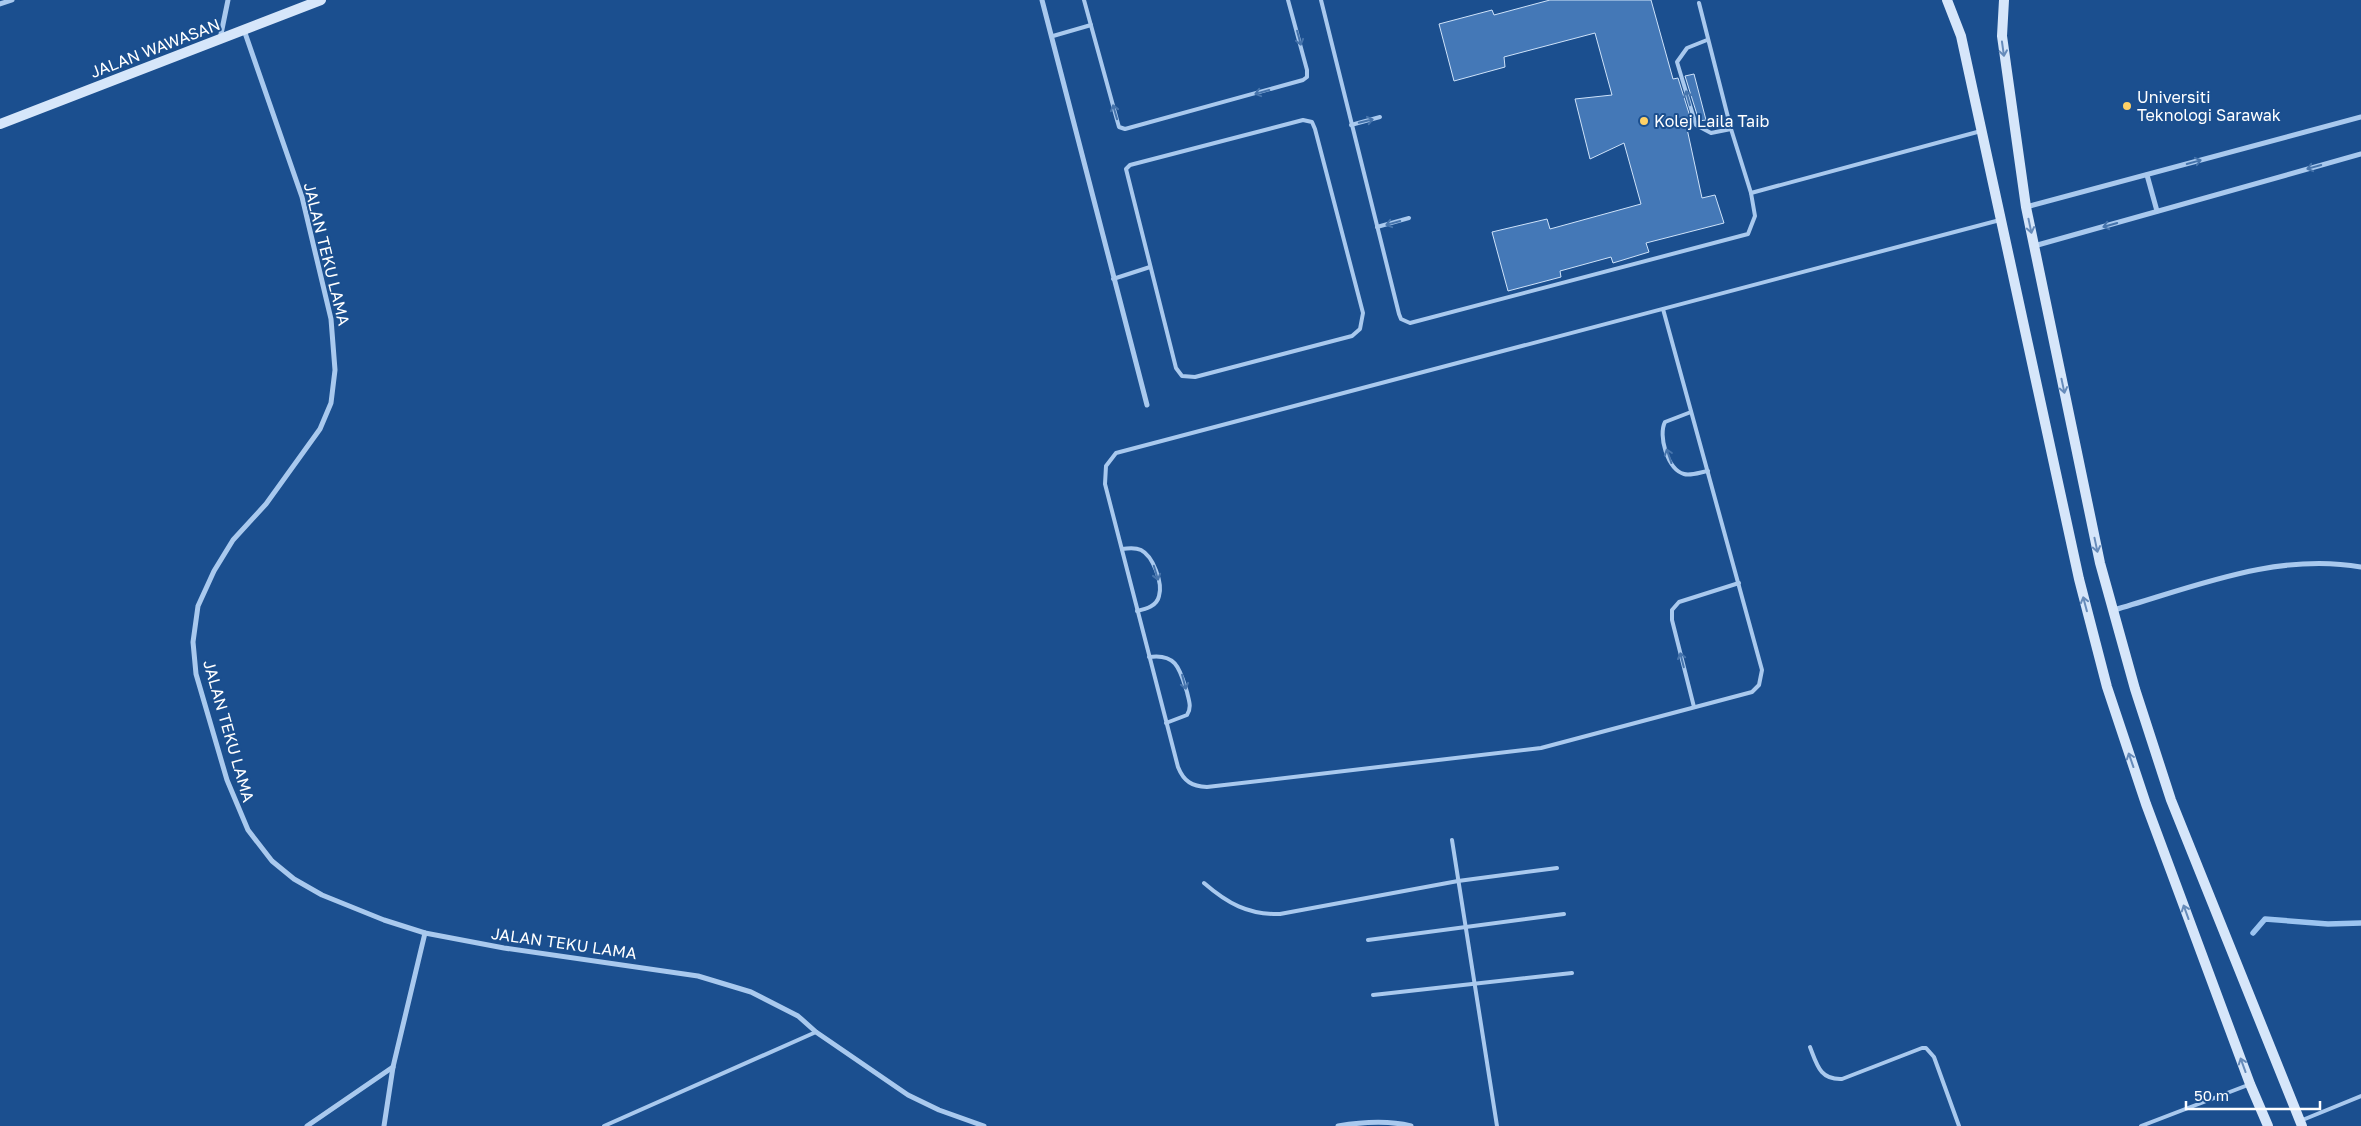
<svg xmlns="http://www.w3.org/2000/svg" width="2361" height="1126" font-family="'Golos Text',sans-serif">
<style>
.lines{fill:none;stroke-linecap:round;stroke-linejoin:round}
.stream{stroke:#9cc4f0;stroke-width:5.5}
.building{fill:#4478b7;stroke:#cfe3fa}
.lane{stroke:#a9c9ee;stroke-width:4}
.street{stroke:#a9c9ee;stroke-width:5}
.secondary{stroke:#d6e6fa;stroke-width:10}
.oneway{stroke:#4674ac}
.oneway2{stroke:#668bba}
.poi-dot{fill:#ffd166;stroke:#1b4f8f;stroke-width:2}
.labels{text-anchor:middle;stroke-width:4;stroke-linejoin:round;paint-order:stroke}
.street-label{font-size:16px;fill:#fff;stroke:#1b4f8f}
.poi-label{font-size:16px;fill:#fff;stroke:#1b4f8f;text-anchor:start}
</style>
<rect width="100%" height="100%" fill="#1b4f8f"/>
<g class="lines">
<!-- stream -->
<polyline class="stream" points="2253,933 2265,919 2328,924 2361,923"/>
</g>
<!-- building -->
<g class="building">
<polygon points="1550,0 1651,0 1673,79 1678,78 1692,123 1686,124 1702,198 1715,195 1724,223 1646,243 1649,252 1613,263 1611,257 1560,271 1561,277 1508,291 1492,232 1547,219 1550,229 1641,204 1624,143 1590,159 1575,99 1612,95 1595,33 1504,57 1505,67 1454,81 1439,24 1492,10 1494,15"/>
<polygon points="1694,74 1706,120 1699,121 1685,76"/>
</g>
<g class="lines">
<!-- lane -->
<g class="lane">
<polyline points="1084,0 1117,120 1119,127 1125,129 1303,80 1307,77 1307,70 1288,0"/>
<polyline points="1321,0 1399,314 1401,319 1410,323 1748,234 1755,216 1751,193 1731,129 1699,3"/>
<polyline points="1053,36 1091,25"/>
<polyline points="1707,40 1687,48 1677,62 1696,125 1711,133 1731,129"/>
<polygon points="1303,120 1312,122 1315,129 1363,313 1360,329 1352,336 1195,377 1182,376 1176,368 1126,169 1130,165"/>
<polyline points="1351,125 1380,117"/>
<polyline points="1751,193 1981,131"/>
<polyline points="1377,227 1409,218"/>
<polyline points="1113,279 1150,267"/>
<path d="M1663 309 1762 670 1759 685 1752 692 1541 748 1207 787C1192 786 1184 782 1178 767L1105 484 1106 466 1116 453 2000 220"/>
<path d="M1691 412 1665 422C1658 435 1667 469 1684 474 1691 476 1701 472 1708 471"/>
<path d="M1122 549C1128 548 1135 547 1141 550 1153 556 1163 583 1159 596 1157 606 1146 609 1137 611"/>
<path d="M1149 657C1177 653 1180 670 1187 692 1189 701 1192 707 1187 715L1166 723"/>
<polyline points="1694,707 1672,620 1672,610 1679,602 1739,583"/>
<polyline points="1452,840 1497,1126"/>
<path d="M1204 883C1227 903 1248 915 1280 914L1458 881 1557 868"/>
<polyline points="1368,940 1564,914"/>
<polyline points="1373,995 1572,973"/>
<path d="M1810 1047C1817 1065 1820 1080 1842 1079L1922 1048H1926L1934 1057 1959 1126"/>
<polyline points="2300,1121 2361,1096"/>
<polyline points="604,1126 816,1032"/>
<polyline points="2141,1126 2248,1085"/>
</g>
<!-- street -->
<g class="street">
<polyline points="1042,0 1147,405"/>
<polyline points="0,4 12,0"/>
<polyline points="244,30 302,197 331,319 335,370 331,403 320,429 266,504 233,540 214,571 198,606 193,642 196,674 227,780 248,830 272,861 294,879 322,895 384,920 425,933 504,948 698,976 751,992 798,1016 816,1032 908,1095 939,1110 984,1126"/>
<polyline points="220,39 228,0"/>
<polyline points="2147,175 2157,211"/>
<polyline points="2026,207 2361,117"/>
<polyline points="2034,246 2361,154"/>
<path d="M2114 610C2194 587 2277 552 2361 567"/>
<polyline points="307,1126 393,1067"/>
<polyline points="384,1126 393,1067 425,933"/>
<path d="M1338 1126C1362 1122 1387 1120 1411 1126"/>
</g>
<!-- secondary -->
<g class="secondary">
<polyline points="1947,0 1961,36 2079,579 2107,687 2146,804 2250,1084 2268,1126"/>
<polyline points="2004,0 2002,36 2026,207 2100,563 2135,689 2171,800 2302,1126"/>
<polyline points="0,124 321,0"/>
</g>
</g>
<!-- one-way arrows -->
<defs><path id="oneway-shaft" d="M-6 0H5M1.5-3L5.5 0L1.5 3" fill="none" stroke-width="1.6" stroke-linecap="round" stroke-linejoin="round" transform="scale(1.25)"/></defs>
<g class="oneway">
<use href="#oneway-shaft" transform="translate(1299 38) rotate(75)"/>
<use href="#oneway-shaft" transform="translate(1262 92) rotate(165)"/>
<use href="#oneway-shaft" transform="translate(1688 98) rotate(-106)"/>
<use href="#oneway-shaft" transform="translate(1115 112) rotate(-106)"/>
<use href="#oneway-shaft" transform="translate(1366 121) rotate(-14)"/>
<use href="#oneway-shaft" transform="translate(2194 162) rotate(-15)"/>
<use href="#oneway-shaft" transform="translate(2314 167) rotate(165)"/>
<use href="#oneway-shaft" transform="translate(1393 223) rotate(165)"/>
<use href="#oneway-shaft" transform="translate(2110 225) rotate(164)"/>
<use href="#oneway-shaft" transform="translate(1669 456) rotate(-109)"/>
<use href="#oneway-shaft" transform="translate(1156 573) rotate(73)"/>
<use href="#oneway-shaft" transform="translate(1682 660) rotate(-104)"/>
<use href="#oneway-shaft" transform="translate(1184 682) rotate(75)"/>
</g>
<g class="oneway2">
<use href="#oneway-shaft" transform="translate(2003 49) rotate(82)"/>
<use href="#oneway-shaft" transform="translate(2030 226) rotate(78)"/>
<use href="#oneway-shaft" transform="translate(2063 386) rotate(78)"/>
<use href="#oneway-shaft" transform="translate(2096 545) rotate(78)"/>
<use href="#oneway-shaft" transform="translate(2085 604) rotate(-105)"/>
<use href="#oneway-shaft" transform="translate(2131 760) rotate(-109)"/>
<use href="#oneway-shaft" transform="translate(2186 912) rotate(-110)"/>
<use href="#oneway-shaft" transform="translate(2243 1065) rotate(-110)"/>
</g>
<!-- markers -->
<g class="poi-dot">
<circle cx="2127" cy="106" r="5"/>
<circle cx="1644" cy="121" r="5"/>
</g>
<g class="labels">
<!-- street labels -->
<g class="street-label">
<text transform="translate(155 48) rotate(-21)" y="6">JALAN WAWASAN</text>
<text transform="translate(327 254) rotate(76)" y="6">JALAN TEKU LAMA</text>
<text transform="translate(229 731) rotate(74)" y="6">JALAN TEKU LAMA</text>
<text transform="translate(564 943) rotate(8)" y="6">JALAN TEKU LAMA</text>
</g>
<!-- poi labels -->
<g class="poi-label">
<text x="2137" y="103">Universiti<tspan x="2137" dy="18">Teknologi Sarawak</tspan></text>
<text x="1654" y="127">Kolej Laila Taib</text>
</g>
</g>
<!-- scale -->
<path d="M2186 1101v8h134v-8" fill="none" stroke="#ffffff" stroke-width="2.5"/>
<text x="2194" y="1101" font-size="15" fill="#ffffff" stroke="#1b4f8f" stroke-width="4" paint-order="stroke">50 m</text>
</svg>
